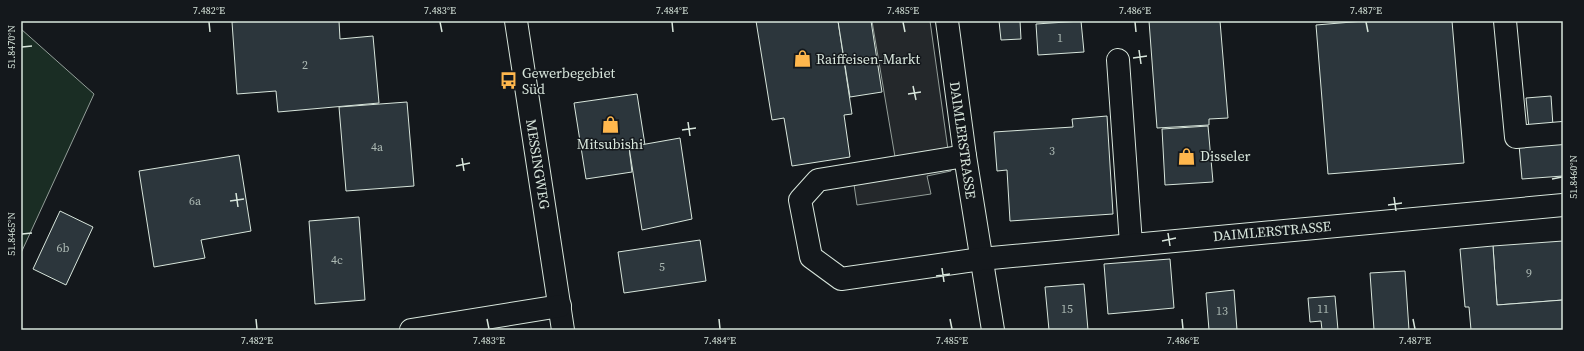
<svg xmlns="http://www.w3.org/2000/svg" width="1584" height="351" font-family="'Source Serif 4',serif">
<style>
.green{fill:#1a2d24;stroke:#939e99}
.parking{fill:#24282b;stroke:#939e99}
.building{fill:#2c363c;stroke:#d8e6dc}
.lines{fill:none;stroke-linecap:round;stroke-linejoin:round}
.minor-casing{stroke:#d8e6dc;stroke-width:24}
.minor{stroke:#14181c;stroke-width:22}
.ticks{fill:none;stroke:#d8e6dc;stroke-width:1.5}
.labels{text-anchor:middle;stroke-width:3;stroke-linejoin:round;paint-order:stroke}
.number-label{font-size:12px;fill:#adbab4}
.poi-label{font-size:14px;fill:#d8e6dc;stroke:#14181c;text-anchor:start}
.street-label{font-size:14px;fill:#d8e6dc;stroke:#14181c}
.neatline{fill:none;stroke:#d8e6dc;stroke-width:1.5}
.ticks-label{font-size:10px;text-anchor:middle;fill:#d8e6dc}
</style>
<rect width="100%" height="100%" fill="#14181c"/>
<!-- green -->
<polygon class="green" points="21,29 94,94 21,253"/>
<!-- parking -->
<polygon class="parking" points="872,21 930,21 951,171 927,176 931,194 857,205 851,164 895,157"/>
<!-- building -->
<g class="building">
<polygon points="245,21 339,21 340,39 373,36 379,103 278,112 276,91 237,94 232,22"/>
<polygon points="756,21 838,21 852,114 844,115 850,157 792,166 784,118 772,120"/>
<polygon points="838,21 871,21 882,92 850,97"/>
<polygon points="999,21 1020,21 1021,39 1001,40"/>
<polygon points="1081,21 1084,52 1038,55 1036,24"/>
<polygon points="1149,21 1220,21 1228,118 1209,119 1209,125 1157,128"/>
<polygon points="1364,21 1452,21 1464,163 1328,174 1316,25"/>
<polygon points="637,94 645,145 629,147 632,172 586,179 574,103"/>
<polygon points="1551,96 1553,126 1529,128 1526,98"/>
<polygon points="407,102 414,186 346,191 339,107"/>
<polygon points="1107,116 1113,214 1010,221 1007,170 997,171 994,132 1073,127 1072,119"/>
<polygon points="1208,126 1213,182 1165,185 1162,129"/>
<polygon points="680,138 692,219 642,230 629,147"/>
<polygon points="1563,142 1563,176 1522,179 1519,145"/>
<polygon points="239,155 251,231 201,240 205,258 154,267 139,171"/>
<polygon points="60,211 93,227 66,285 33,269"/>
<polygon points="359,217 365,300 315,304 309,221"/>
<polygon points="700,240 706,281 624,293 618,252"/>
<polygon points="1563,241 1563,300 1497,305 1493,246"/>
<polygon points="1493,246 1497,305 1563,300 1563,330 1471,330 1469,307 1465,307 1460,249"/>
<polygon points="1170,259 1174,308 1108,314 1104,264"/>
<polygon points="1405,271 1409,330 1374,330 1370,273"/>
<polygon points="1084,284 1088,330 1049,330 1045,287"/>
<polygon points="1234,290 1237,330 1209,330 1206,293"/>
<polygon points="1335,296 1338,330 1322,330 1321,321 1310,322 1308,298"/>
</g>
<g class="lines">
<defs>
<g id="minor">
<polyline points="516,21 563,330"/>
<polyline points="947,21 965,156 993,330"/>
<polyline points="1505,21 1516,137 1563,133"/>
<polyline points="1118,60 1131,244"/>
<polyline points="965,156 818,180 800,200 811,257 841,279 981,259 1563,205"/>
<polyline points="411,330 560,306"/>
</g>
</defs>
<!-- minor casing -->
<use href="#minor" class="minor-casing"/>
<!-- minor -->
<use href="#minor" class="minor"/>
</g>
<!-- ticks -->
<path class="ticks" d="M209 22 210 32M440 22 442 32M672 22 673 32M903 22 905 32M1135 22 1136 32M1366 22 1368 32M22 47 32 46M1139 50 1141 64M1133 58 1147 56M913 86 916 100M908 94 921 92M688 122 690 136M682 130 696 128M462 158 464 171M456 166 470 163M1552 179 1562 177M236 193 238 207M1394 197 1396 211M230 201 244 199M1388 205 1402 203M1168 233 1170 246M22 234 32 233M1162 241 1176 238M942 268 944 282M936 276 950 274M256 319 257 329M487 319 489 329M719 319 720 329M950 319 952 329M1182 319 1183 329M1413 319 1415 329"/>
<!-- icons -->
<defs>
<symbol id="shop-bare" viewBox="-9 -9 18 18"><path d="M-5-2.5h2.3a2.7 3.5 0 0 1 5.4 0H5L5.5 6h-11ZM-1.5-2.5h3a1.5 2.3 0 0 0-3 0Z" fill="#ffb74d" stroke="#14181c" stroke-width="2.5" paint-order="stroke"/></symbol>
<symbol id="bus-bare" viewBox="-9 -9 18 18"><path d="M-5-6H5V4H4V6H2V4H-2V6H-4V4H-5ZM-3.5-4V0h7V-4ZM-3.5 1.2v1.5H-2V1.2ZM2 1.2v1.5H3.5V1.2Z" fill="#ffb74d" stroke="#14181c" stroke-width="2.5" paint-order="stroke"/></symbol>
</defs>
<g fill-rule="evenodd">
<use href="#shop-bare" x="790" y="46" width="25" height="25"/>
<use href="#bus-bare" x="496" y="68" width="25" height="25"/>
<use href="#shop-bare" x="598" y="112" width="25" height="25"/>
<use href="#shop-bare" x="1174" y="144" width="25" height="25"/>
</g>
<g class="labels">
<!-- number labels -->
<g class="number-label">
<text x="1060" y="42">1</text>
<text x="305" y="69">2</text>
<text x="377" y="151">4a</text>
<text x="1052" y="155">3</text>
<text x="195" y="205">6a</text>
<text x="63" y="252">6b</text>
<text x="337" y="264">4c</text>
<text x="662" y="271">5</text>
<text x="1529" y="277">9</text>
<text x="1067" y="313">15</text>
<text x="1323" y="313">11</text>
<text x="1222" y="315">13</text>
</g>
<!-- poi labels -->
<g class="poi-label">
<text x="816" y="64">Raiffeisen-Markt</text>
<text x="522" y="78">Gewerbegebiet<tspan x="522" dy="16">Süd</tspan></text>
<text x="610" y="149" text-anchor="middle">Mitsubishi</text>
<text x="1200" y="161">Disseler</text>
</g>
<!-- street labels -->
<g class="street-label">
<text transform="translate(963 140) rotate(82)" y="5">DAIMLERSTRASSE</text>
<text transform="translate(538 164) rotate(81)" y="5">MESSINGWEG</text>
<text transform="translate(1272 231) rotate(-5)" y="5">DAIMLERSTRASSE</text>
</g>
</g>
<!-- border -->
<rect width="1584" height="351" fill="none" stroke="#14181c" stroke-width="44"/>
<rect x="22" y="22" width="1540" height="307" class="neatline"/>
<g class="ticks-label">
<text x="209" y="14">7.482°E</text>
<text x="440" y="14">7.483°E</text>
<text x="672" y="14">7.484°E</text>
<text x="903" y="14">7.485°E</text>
<text x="1135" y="14">7.486°E</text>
<text x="1366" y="14">7.487°E</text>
<text transform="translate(11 47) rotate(-90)" y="4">51.8470°N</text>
<text transform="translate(1573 177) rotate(-90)" y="4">51.8460°N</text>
<text transform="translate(11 234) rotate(-90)" y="4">51.8465°N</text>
<text x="257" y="344">7.482°E</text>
<text x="489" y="344">7.483°E</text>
<text x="720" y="344">7.484°E</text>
<text x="952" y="344">7.485°E</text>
<text x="1183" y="344">7.486°E</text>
<text x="1415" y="344">7.487°E</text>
</g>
</svg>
